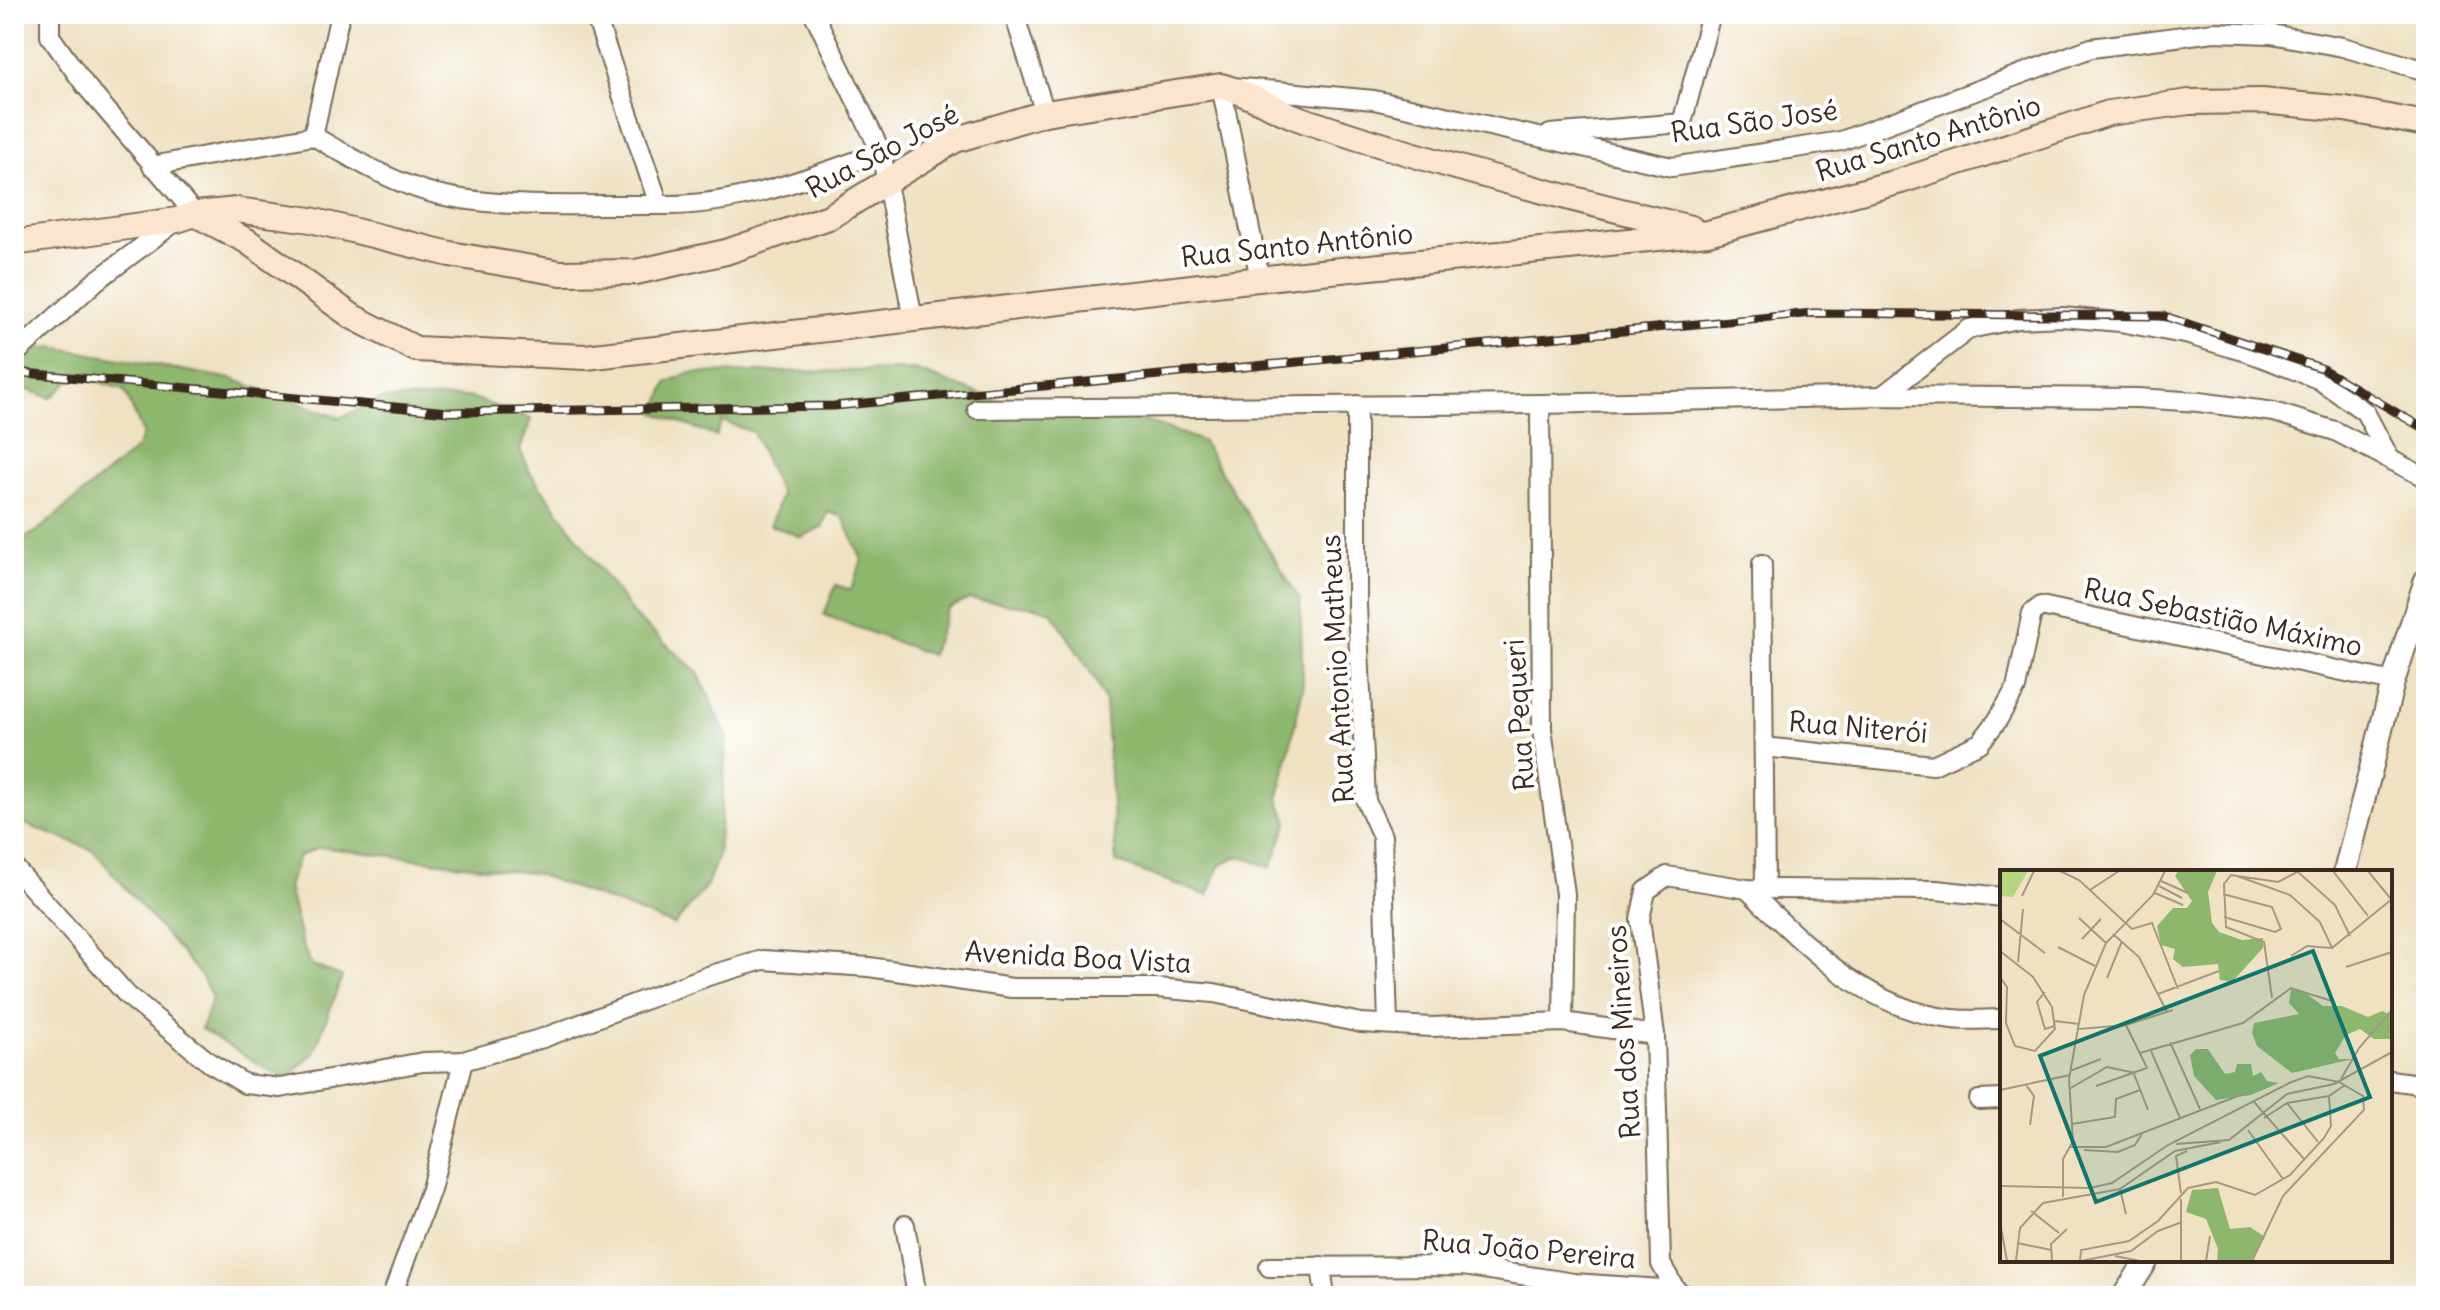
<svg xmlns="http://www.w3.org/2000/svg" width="2440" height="1310" font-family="Delius,sans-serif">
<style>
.forest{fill:#8eb76e;stroke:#647046;stroke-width:2}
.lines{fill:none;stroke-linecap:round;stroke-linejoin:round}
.minor-casing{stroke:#7a6a57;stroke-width:22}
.tertiary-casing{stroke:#7a6a57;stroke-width:26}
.secondary-casing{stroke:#7a6a57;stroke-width:28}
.minor{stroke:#fff;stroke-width:18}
.tertiary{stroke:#fff;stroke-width:22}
.secondary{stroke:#fce5cf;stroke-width:24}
.rail-casing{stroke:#3b2a1e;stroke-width:9}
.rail{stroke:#fff;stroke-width:6;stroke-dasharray:18;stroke-linecap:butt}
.labels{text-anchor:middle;stroke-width:8;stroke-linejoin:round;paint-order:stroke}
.street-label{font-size:28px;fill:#3b2a1e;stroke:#fff}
.inset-road{fill:none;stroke:#a79880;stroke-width:2}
.view{fill:#0f766e;fill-opacity:0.15;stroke:#0f766e;stroke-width:4}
.inset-edge{fill:none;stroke:#3b2a1e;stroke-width:4}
</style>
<rect width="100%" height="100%" fill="#fff"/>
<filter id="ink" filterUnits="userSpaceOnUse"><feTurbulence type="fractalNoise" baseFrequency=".0125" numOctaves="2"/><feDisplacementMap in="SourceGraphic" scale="16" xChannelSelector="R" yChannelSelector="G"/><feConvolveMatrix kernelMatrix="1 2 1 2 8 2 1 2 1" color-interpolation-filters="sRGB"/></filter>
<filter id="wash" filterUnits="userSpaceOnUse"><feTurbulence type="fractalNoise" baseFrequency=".006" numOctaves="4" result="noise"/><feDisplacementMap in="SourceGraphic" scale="32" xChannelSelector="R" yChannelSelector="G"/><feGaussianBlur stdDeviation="1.8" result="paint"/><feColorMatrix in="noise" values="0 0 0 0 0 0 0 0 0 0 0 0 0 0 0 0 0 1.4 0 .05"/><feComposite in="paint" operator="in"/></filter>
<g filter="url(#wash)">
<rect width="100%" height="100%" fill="#efe1c2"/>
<!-- forest -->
<g class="forest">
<polygon points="53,347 232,379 340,418 382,399 470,397 531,419 520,450 529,471 633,614 698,673 727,736 718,855 707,885 674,925 537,874 320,847 299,856 288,887 302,944 311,965 342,976 314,1053 287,1078 272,1072 201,1029 212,998 202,977 93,850 14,820 14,543 36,532 137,448 143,433 124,390 77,374 51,398 14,385 16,351"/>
<polygon points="915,370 1037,415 1125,413 1202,441 1300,600 1303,688 1278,800 1288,821 1271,868 1240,856 1219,866 1208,896 1116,862 1105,702 1096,681 1052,612 1036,607 969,599 948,609 931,655 824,615 836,585 851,590 862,560 843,517 828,512 822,527 801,537 770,525 781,495 753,432 722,421 716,436 655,413 667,383 688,373"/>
</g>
</g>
<g filter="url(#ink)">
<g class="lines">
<defs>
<g id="minor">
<polyline points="50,14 50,36 85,85 195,214"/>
<path d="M595 14 659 205C737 207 808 178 881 152"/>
<polyline points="814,14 881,152 913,319"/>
<polyline points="1014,14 1045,113"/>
<polyline points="1550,134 1682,123 1711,14"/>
<path d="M313 136C352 158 392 183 436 194 504 210 589 204 659 205"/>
<polyline points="152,166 313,136 340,14"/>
<polyline points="1260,279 1221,86 1374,100 1672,167 1841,141 2091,48 2214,32 2271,34 2343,47 2426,71"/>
<polyline points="14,355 96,281 175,222"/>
<polyline points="1882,396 1969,329 2018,319 2062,317 2120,322 2189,335 2253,354 2318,379 2365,412 2389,457"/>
<polyline points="1540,404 1542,729 1565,894 1563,1022"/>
<polyline points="1357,405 1357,606 1366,801 1382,836 1388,1024"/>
<polyline points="977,409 1540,404 1882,396 2137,398 2199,402 2274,412 2335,431 2426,478"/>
<polyline points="1762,564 1765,889"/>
<polyline points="1764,747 1933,765 1980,743 1997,721 2016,688 2032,613 2041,606 2393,682"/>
<polyline points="14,867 127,995 210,1063 245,1084 280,1088 423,1062 463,1061 543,1038 708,976 763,960 869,967 1012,988 1157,988 1214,993 1361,1023 1432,1027 1563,1022 1655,1035"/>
<path d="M1747 889C1806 946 1867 1010 1952 1019 1969 1021 1986 1019 2002 1019"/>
<polyline points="2390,1080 2426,1085"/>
<polyline points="1979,1100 2002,1099"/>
<polyline points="905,1225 917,1296"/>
<polyline points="1321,1266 1325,1296"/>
<polyline points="1269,1267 1463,1266 1574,1283 1676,1290 1683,1294"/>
<polyline points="1676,1290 1661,1264 1655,1035 1640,919 1646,891 1667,876 1747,889 1936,890 2002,897"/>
<polyline points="392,1296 431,1189 463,1061"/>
</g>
<g id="tertiary">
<polyline points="2345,872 2393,682 2426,580"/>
<polyline points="2124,1296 2147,1260"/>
</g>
<g id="secondary">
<polyline points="195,214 247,241 353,317 416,349 586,357 1311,273 1708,233 1901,181 2109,113 2189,102 2262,101 2345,109 2426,124"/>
<path d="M14 243 177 220 195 214 237 210 311 220 450 254 561 273 636 272 726 252 829 217 955 140 1045 113 1221 86C1251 94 1276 111 1306 121 1432 163 1561 197 1691 228"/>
</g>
</defs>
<!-- minor casing -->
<use href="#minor" class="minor-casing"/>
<!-- tertiary casing -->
<use href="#tertiary" class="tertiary-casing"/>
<!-- secondary casing -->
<use href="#secondary" class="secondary-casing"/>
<!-- minor -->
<use href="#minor" class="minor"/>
<!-- tertiary -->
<use href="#tertiary" class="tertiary"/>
<!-- secondary -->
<use href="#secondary" class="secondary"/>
<defs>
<polyline id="rail" points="14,372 449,412 834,406 1813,313 2164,316 2321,368 2426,430"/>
</defs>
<!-- rail casing -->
<use href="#rail" class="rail-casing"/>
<!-- rail -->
<use href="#rail" class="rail"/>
</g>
</g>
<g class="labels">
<!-- street labels -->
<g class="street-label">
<text transform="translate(1754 121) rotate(-8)" y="10">Rua São José</text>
<text transform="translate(1928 138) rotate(-17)" y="10">Rua Santo Antônio</text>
<text transform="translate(882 151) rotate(-28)" y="10">Rua São José</text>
<text transform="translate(1297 245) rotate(-6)" y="10">Rua Santo Antônio</text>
<text transform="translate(2223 617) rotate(12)" y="10">Rua Sebastião Máximo</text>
<text transform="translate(1337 669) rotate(-93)" y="10">Rua Antonio Matheus</text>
<text transform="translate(1519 715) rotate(-94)" y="10">Rua Pequeri</text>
<text transform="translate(1858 727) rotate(5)" y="10">Rua Niterói</text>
<text transform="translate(1078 957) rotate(3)" y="10">Avenida Boa Vista</text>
<text transform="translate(1623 1032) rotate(-94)" y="10">Rua dos Mineiros</text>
<text transform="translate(1529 1249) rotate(5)" y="10">Rua João Pereira</text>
</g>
</g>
<!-- overview -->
<g transform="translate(2000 870)">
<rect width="392" height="392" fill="#efe1c2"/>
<path d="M0 1H28L13 27 0 26Z" fill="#b3d67f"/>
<path d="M178 1H217L208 22 212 53 219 62 242 70 263 68V78L232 112 220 110 218 94 183 97 173 89 175 79 161 75 157 56 173 38H187L192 31 175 6ZM291 119 303 121 323 136H342L368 147 382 141 392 145V169H374L360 159 346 165 335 183 339 189H353L292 203 257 176 252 163 254 153 299 144 289 133ZM196 179H208L225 204 235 202 237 194H251L253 206 261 202 267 211 279 213 251 225 216 230 194 206 190 185ZM218 318 230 359 250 357 265 367 251 391H217L218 379 206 349 186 342 192 320Z" fill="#8eb76e"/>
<path class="inset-road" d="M60 1 79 10 132 59 152 53 178 119M333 1 368 46M368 1 391 29M298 2 335 35 350 66M237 6 290 25 320 52 332 78M161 11 188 23M159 16 182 28M90 20 119 1M155 23 183 35M223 24 272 37 281 59 275 62 224 47M22 26 34 1M79 48 106 73M0 49 45 83M113 64 139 87 167 142M82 69 101 49M58 77 95 96M0 81 33 107 52 137 55 159 35 181 15 176 6 153 7 117 0 107M291 86 307 76 332 78 392 29M18 92 23 39M346 97 392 82M107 108 122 71M45 122 37 132 45 159 55 156M158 124 219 101M272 128 264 72 226 57 224 14 231 5 278 12 299 1M55 151 79 154M79 159 126 155 173 140M170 172 200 239M151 181 180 248M140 183 243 153 291 118 332 131M70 201 101 189M134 204 148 240M341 209 359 178 392 140M26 215 34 226 30 255M96 216 147 198 126 155M69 219 107 197 135 203M0 220 70 205M254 232 305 290M287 233 329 226M264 248 287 233 318 272M72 254 115 247 116 229 140 220M248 260 283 309M176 274 229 270 287 224 334 214 392 182M70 277H106L243 224M84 280 118 282 135 275 142 264M0 316 90 318 112 313 168 275 289 213 308 206 339 212M120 319 126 344M181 323 176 286 187 281M63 327V289L73 271 69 209 84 125 106 73 153 25 165 1M181 329V391M31 341 59 363M0 352 7 391M17 373 51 380M115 386 140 391M16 391 20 358 43 333 120 319 175 281 221 272M52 391 51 374 67 359M80 391 81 380 129 371 158 351 188 318 216 312 255 325 290 305 324 268 331 256 329 226 345 215M81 391 131 381 158 361 182 352M206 391 210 366M252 391 283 326 364 240 363 226 339 212"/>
<path class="view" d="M313 81 370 227 96 332 40 186Z"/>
<rect width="392" height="392" class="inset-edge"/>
</g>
<!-- margin -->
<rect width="2440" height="1310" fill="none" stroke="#fff" stroke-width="48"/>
</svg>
